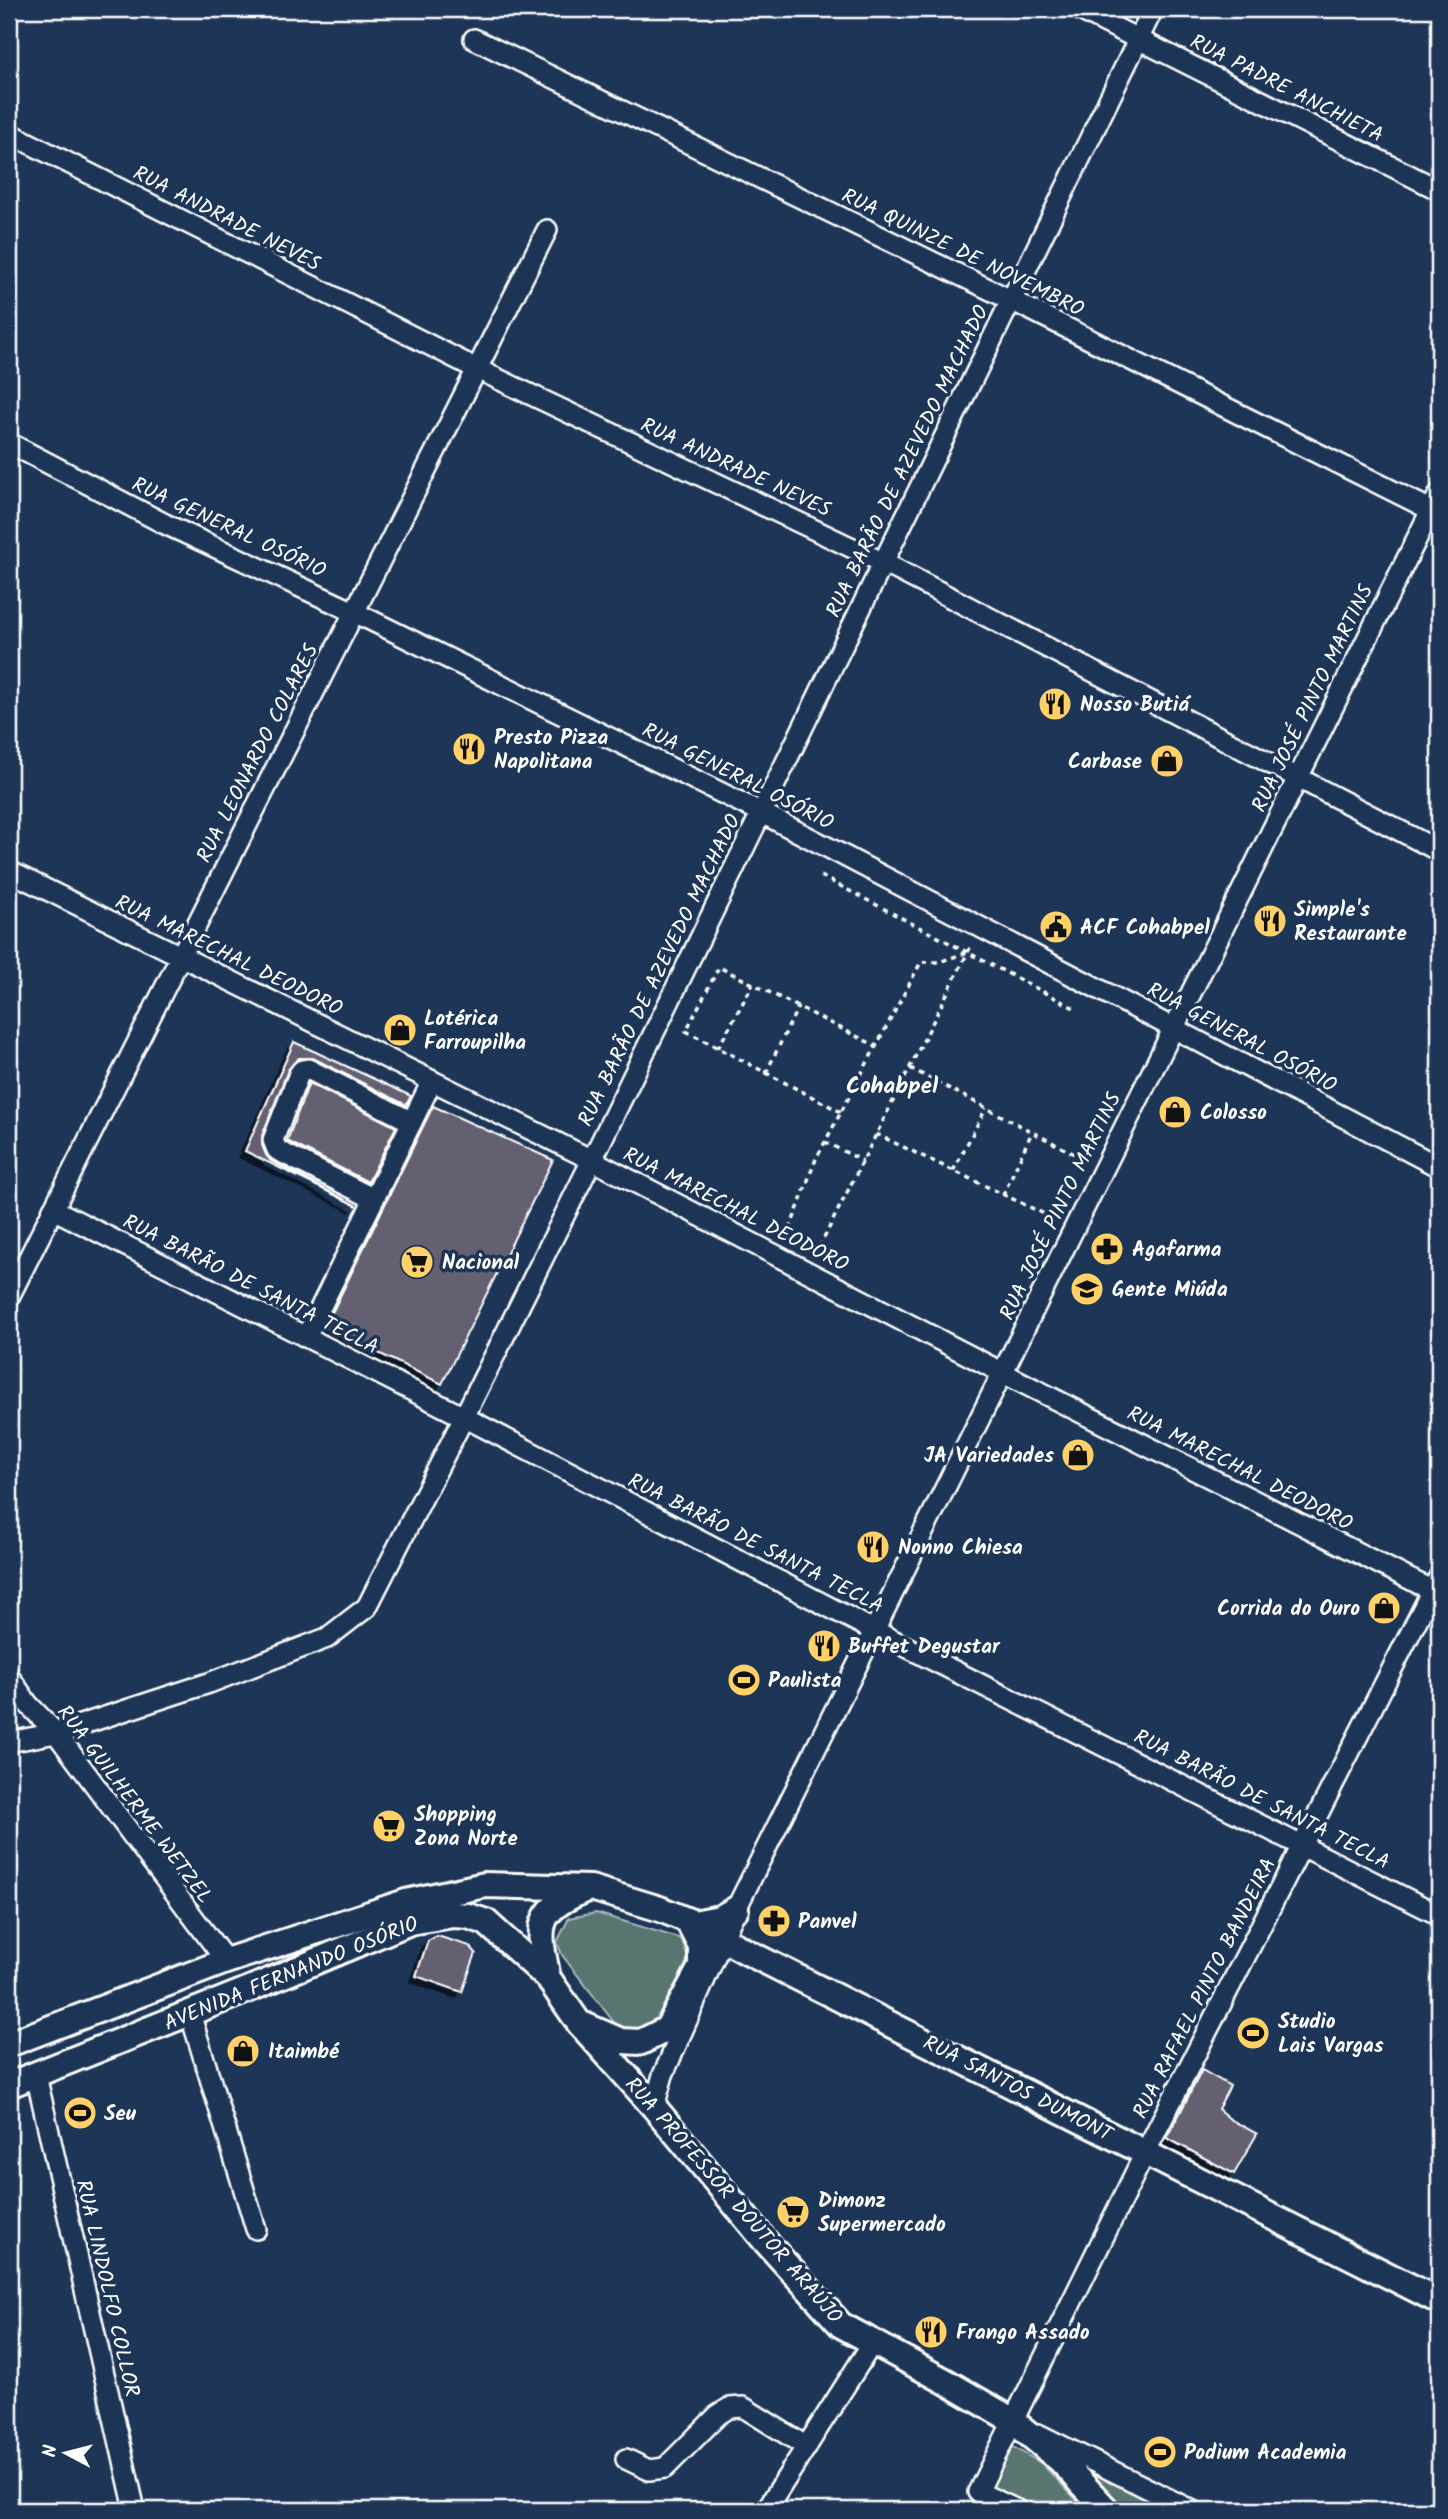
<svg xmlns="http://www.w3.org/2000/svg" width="1448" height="2519" font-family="Kalam,sans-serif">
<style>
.green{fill:#587472;stroke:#acbab8;stroke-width:2}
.building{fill:#656171;stroke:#fff;stroke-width:2;filter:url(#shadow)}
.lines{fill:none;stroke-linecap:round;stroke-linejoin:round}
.minor-casing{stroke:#fff;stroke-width:24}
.major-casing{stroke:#fff;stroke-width:30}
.path{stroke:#fff;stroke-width:3.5;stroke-dasharray:5 5;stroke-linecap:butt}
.minor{stroke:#1d3557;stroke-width:19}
.major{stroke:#1d3557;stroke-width:24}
.labels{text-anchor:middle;stroke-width:7;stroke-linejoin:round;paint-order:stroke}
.street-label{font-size:21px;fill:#fff;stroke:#1d3557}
.poi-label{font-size:21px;font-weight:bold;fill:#fff;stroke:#1d3557;text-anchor:start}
.neighbourhood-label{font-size:23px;font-weight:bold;fill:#fff;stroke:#1d3557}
</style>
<defs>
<filter id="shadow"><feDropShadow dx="-6" dy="6" stdDeviation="0" flood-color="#0009"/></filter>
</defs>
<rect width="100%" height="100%" fill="#1d3557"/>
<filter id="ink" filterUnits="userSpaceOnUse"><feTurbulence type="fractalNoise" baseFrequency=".0143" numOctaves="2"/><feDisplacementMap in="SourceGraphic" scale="14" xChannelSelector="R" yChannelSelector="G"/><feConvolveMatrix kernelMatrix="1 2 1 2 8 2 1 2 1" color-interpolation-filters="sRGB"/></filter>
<g filter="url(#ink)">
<!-- green -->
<g class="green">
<polygon points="596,1913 682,1939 688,1959 655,2029 620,2030 562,1955 557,1942 569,1918"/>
<polygon points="1010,2445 1042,2464 1086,2510 1031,2510 989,2491"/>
<polygon points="1077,2462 1169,2510 1122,2510"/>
</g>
<!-- building -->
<g class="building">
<polygon points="294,1042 411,1096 406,1105 313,1058 299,1058 288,1070 262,1136 262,1145 266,1155 271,1161 357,1206 245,1151"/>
<polygon points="309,1083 396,1127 368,1182 287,1141"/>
<polygon points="433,1106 553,1160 442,1384 325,1327"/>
<polygon points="437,1936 470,1946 476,1953 462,1992 416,1976 428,1941"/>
<polygon points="1202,2070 1230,2086 1218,2109 1230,2119 1257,2134 1234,2174 1167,2138"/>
</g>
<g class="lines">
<defs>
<g id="minor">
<polyline points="1078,9 1439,190"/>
<polyline points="474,39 1011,300 1431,510"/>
<polyline points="9,133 477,369 884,563 1439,851"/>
<polyline points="9,443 165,524 354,612 762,813 1439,1167"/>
<polyline points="9,871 592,1160 1003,1373 1439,1594"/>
<polyline points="374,1199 277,1150 273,1140 299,1074 302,1070 308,1069 412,1122"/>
<polyline points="53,1209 464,1417 875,1631 1439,1915"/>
<polyline points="9,1297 547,230"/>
<polyline points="306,1337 432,1081"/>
<polyline points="9,1676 28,1704 56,1733 226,1961"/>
<polyline points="9,1742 56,1733 209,1683 327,1638 367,1607 464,1417 592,1160 1153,9"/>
<polyline points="190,2013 256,2229"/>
<polyline points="36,2075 135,2510"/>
<polyline points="654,2107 663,2075 736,1909 1439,494"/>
<polyline points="1038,2434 1191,2510"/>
<polyline points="626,2459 649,2470 665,2468 718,2415 729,2408 743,2407 807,2447"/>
<polyline points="766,2510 873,2342"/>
<polyline points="1017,2510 978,2492 1145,2153 1439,1577"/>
</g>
<g id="major">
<polyline points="694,1923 720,1918 736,1909"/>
<path d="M548 1978C538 1930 533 1911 583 1891"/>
<polyline points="584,2025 621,2041 641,2042 667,2029 701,1967 701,1946 688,1921"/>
<polyline points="9,2044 226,1961 406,1902 485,1885 591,1888 660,1909 694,1923 747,1952 1439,2301"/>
<polyline points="9,2085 245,1991 410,1922 453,1915 468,1916 486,1922 548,1978 579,2023 654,2107 766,2242 841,2325 945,2381 1012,2420 1060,2460 1107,2510"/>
</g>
</defs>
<!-- minor casing -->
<use href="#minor" class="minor-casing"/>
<!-- major casing -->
<use href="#major" class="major-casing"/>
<!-- path -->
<g class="path">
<polyline points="821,876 1078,1010"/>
<polyline points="718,1048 753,984"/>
<polyline points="910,1068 1086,1160"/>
<polyline points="766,1073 798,1007"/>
<polyline points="841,1112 686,1031 719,967 876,1046"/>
<polyline points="876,1134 1057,1220"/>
<polyline points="825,1142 863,1161"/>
<polyline points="953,1171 986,1108"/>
<polyline points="1003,1195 1032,1132"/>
<path d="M785 1238C798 1212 805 1186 816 1159L921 962H939L968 952"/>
<polyline points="815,1256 972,944"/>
</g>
<!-- minor -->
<use href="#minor" class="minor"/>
<!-- major -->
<use href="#major" class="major"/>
</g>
</g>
<!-- icons -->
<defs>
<symbol id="restaurant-disc" viewBox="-11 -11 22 22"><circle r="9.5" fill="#ffd166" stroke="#1d3557"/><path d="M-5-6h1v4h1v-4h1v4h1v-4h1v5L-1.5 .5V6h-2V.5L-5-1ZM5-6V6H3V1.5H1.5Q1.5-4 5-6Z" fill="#111"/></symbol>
<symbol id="shop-disc" viewBox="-11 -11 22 22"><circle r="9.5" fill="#ffd166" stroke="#1d3557"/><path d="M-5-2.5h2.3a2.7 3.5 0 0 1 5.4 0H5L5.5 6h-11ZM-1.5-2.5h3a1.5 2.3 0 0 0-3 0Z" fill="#111"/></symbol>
<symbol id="civic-disc" viewBox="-11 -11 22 22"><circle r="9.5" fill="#ffd166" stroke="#1d3557"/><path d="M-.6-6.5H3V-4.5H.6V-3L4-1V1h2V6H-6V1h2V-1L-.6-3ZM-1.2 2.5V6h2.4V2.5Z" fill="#111"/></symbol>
<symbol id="pharmacy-disc" viewBox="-11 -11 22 22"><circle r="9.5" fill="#ffd166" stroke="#1d3557"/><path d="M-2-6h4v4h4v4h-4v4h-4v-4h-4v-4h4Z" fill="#111"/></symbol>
<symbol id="supermarket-disc" viewBox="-11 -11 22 22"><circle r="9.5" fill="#ffd166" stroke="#1d3557"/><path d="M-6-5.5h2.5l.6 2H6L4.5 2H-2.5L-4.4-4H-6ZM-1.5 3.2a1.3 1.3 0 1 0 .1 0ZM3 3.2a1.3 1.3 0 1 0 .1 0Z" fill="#111"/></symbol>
<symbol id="school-disc" viewBox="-11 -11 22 22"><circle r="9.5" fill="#ffd166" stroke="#1d3557"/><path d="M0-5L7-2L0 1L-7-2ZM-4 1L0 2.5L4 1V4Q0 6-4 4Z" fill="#111"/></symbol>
<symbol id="stadium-disc" viewBox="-11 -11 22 22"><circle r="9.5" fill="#ffd166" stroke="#1d3557"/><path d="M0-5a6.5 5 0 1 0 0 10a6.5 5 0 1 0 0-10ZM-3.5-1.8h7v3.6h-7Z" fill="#111"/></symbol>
</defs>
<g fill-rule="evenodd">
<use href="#restaurant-disc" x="1036" y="685" width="38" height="38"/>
<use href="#restaurant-disc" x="450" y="730" width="38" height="38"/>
<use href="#shop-disc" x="1148" y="742" width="38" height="38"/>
<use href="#restaurant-disc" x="1251" y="902" width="38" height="38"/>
<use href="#civic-disc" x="1037" y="908" width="38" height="38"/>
<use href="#shop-disc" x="381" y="1011" width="38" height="38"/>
<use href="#shop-disc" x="1156" y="1093" width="38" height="38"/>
<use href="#pharmacy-disc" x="1088" y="1230" width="38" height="38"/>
<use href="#supermarket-disc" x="398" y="1243" width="38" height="38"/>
<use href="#school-disc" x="1068" y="1270" width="38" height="38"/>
<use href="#shop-disc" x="1059" y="1436" width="38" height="38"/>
<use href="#restaurant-disc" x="854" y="1528" width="38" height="38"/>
<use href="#shop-disc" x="1365" y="1589" width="38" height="38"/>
<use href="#restaurant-disc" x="805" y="1627" width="38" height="38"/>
<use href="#stadium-disc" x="725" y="1661" width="38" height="38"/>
<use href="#supermarket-disc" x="370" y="1807" width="38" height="38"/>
<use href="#pharmacy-disc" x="755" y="1902" width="38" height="38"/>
<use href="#stadium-disc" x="1234" y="2014" width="38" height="38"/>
<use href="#shop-disc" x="224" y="2032" width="38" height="38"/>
<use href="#stadium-disc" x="61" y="2094" width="38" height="38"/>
<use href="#supermarket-disc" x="774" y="2193" width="38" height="38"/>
<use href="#restaurant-disc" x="912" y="2313" width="38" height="38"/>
<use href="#stadium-disc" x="1141" y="2433" width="38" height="38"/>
</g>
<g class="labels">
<!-- street labels -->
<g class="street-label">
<text transform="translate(1287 88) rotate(27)" y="7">RUA PADRE ANCHIETA</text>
<text transform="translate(227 218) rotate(27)" y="7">RUA ANDRADE NEVES</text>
<text transform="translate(963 252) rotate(26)" y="7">RUA QUINZE DE NOVEMBRO</text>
<text transform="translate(907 461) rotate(-64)" y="7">RUA BARÃO DE AZEVEDO MACHADO</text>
<text transform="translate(736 467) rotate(25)" y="7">RUA ANDRADE NEVES</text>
<text transform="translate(229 527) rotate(25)" y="7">RUA GENERAL OSÓRIO</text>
<text transform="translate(1312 698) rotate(-64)" y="7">RUA JOSÉ PINTO MARTINS</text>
<text transform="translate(257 753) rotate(-63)" y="7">RUA LEONARDO COLARES</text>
<text transform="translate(738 776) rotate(27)" y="7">RUA GENERAL OSÓRIO</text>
<text transform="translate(229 955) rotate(26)" y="7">RUA MARECHAL DEODORO</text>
<text transform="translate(659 970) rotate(-64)" y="7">RUA BARÃO DE AZEVEDO MACHADO</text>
<text transform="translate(1242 1037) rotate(28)" y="7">RUA GENERAL OSÓRIO</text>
<text transform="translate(1060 1206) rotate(-64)" y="7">RUA JOSÉ PINTO MARTINS</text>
<text transform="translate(736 1209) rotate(27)" y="7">RUA MARECHAL DEODORO</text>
<text transform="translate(251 1284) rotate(27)" y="7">RUA BARÃO DE SANTA TECLA</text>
<text transform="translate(1240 1468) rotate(27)" y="7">RUA MARECHAL DEODORO</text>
<text transform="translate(756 1543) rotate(27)" y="7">RUA BARÃO DE SANTA TECLA</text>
<text transform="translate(1262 1799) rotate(27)" y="7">RUA BARÃO DE SANTA TECLA</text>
<text transform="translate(135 1804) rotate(53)" y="7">RUA GUILHERME WETZEL</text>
<text transform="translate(291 1973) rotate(-22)" y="7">AVENIDA FERNANDO OSÓRIO</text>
<text transform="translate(1204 1988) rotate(-63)" y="7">RUA RAFAEL PINTO BANDEIRA</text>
<text transform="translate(1018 2088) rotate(27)" y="7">RUA SANTOS DUMONT</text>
<text transform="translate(734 2200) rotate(49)" y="7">RUA PROFESSOR DOUTOR ARAÚJO</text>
<text transform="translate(108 2288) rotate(77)" y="7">RUA LINDOLFO COLLOR</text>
</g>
<!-- poi labels -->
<g class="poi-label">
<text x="1080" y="711">Nosso Butiá</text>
<text x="494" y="744">Presto Pizza<tspan x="494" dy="24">Napolitana</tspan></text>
<text x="1142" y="768" text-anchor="end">Carbase</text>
<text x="1294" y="916">Simple's<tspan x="1294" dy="24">Restaurante</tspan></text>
<text x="1080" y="934">ACF Cohabpel</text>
<text x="424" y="1025">Lotérica<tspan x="424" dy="24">Farroupilha</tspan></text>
<text x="1200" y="1119">Colosso</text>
<text x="1132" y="1256">Agafarma</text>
<text x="442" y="1269">Nacional</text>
<text x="1112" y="1296">Gente Miúda</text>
<text x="1054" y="1462" text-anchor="end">JA Variedades</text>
<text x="898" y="1554">Nonno Chiesa</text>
<text x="1360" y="1615" text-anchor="end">Corrida do Ouro</text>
<text x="848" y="1653">Buffet Degustar</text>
<text x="768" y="1687">Paulista</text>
<text x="414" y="1821">Shopping<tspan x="414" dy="24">Zona Norte</tspan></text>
<text x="798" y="1928">Panvel</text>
<text x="1278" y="2028">Studio<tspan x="1278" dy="24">Lais Vargas</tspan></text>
<text x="268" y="2058">Itaimbé</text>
<text x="104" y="2120">Seu</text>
<text x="818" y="2207">Dimonz<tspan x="818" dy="24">Supermercado</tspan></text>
<text x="956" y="2339">Frango Assado</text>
<text x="1184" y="2459">Podium Academia</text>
</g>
<!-- neighbourhood labels -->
<g class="neighbourhood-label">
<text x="892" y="1093">Cohabpel</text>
</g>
</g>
<!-- margin -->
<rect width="1448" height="2519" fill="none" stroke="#1d3557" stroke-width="35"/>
<rect x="18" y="18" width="1413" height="2484" fill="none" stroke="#fff" stroke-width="2.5" filter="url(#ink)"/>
<!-- north arrow -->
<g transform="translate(66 2453) rotate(277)" stroke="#1d3557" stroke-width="5" paint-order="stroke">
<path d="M0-5L12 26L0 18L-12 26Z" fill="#ffffff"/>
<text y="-10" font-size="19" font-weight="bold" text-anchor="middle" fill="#ffffff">N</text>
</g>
</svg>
